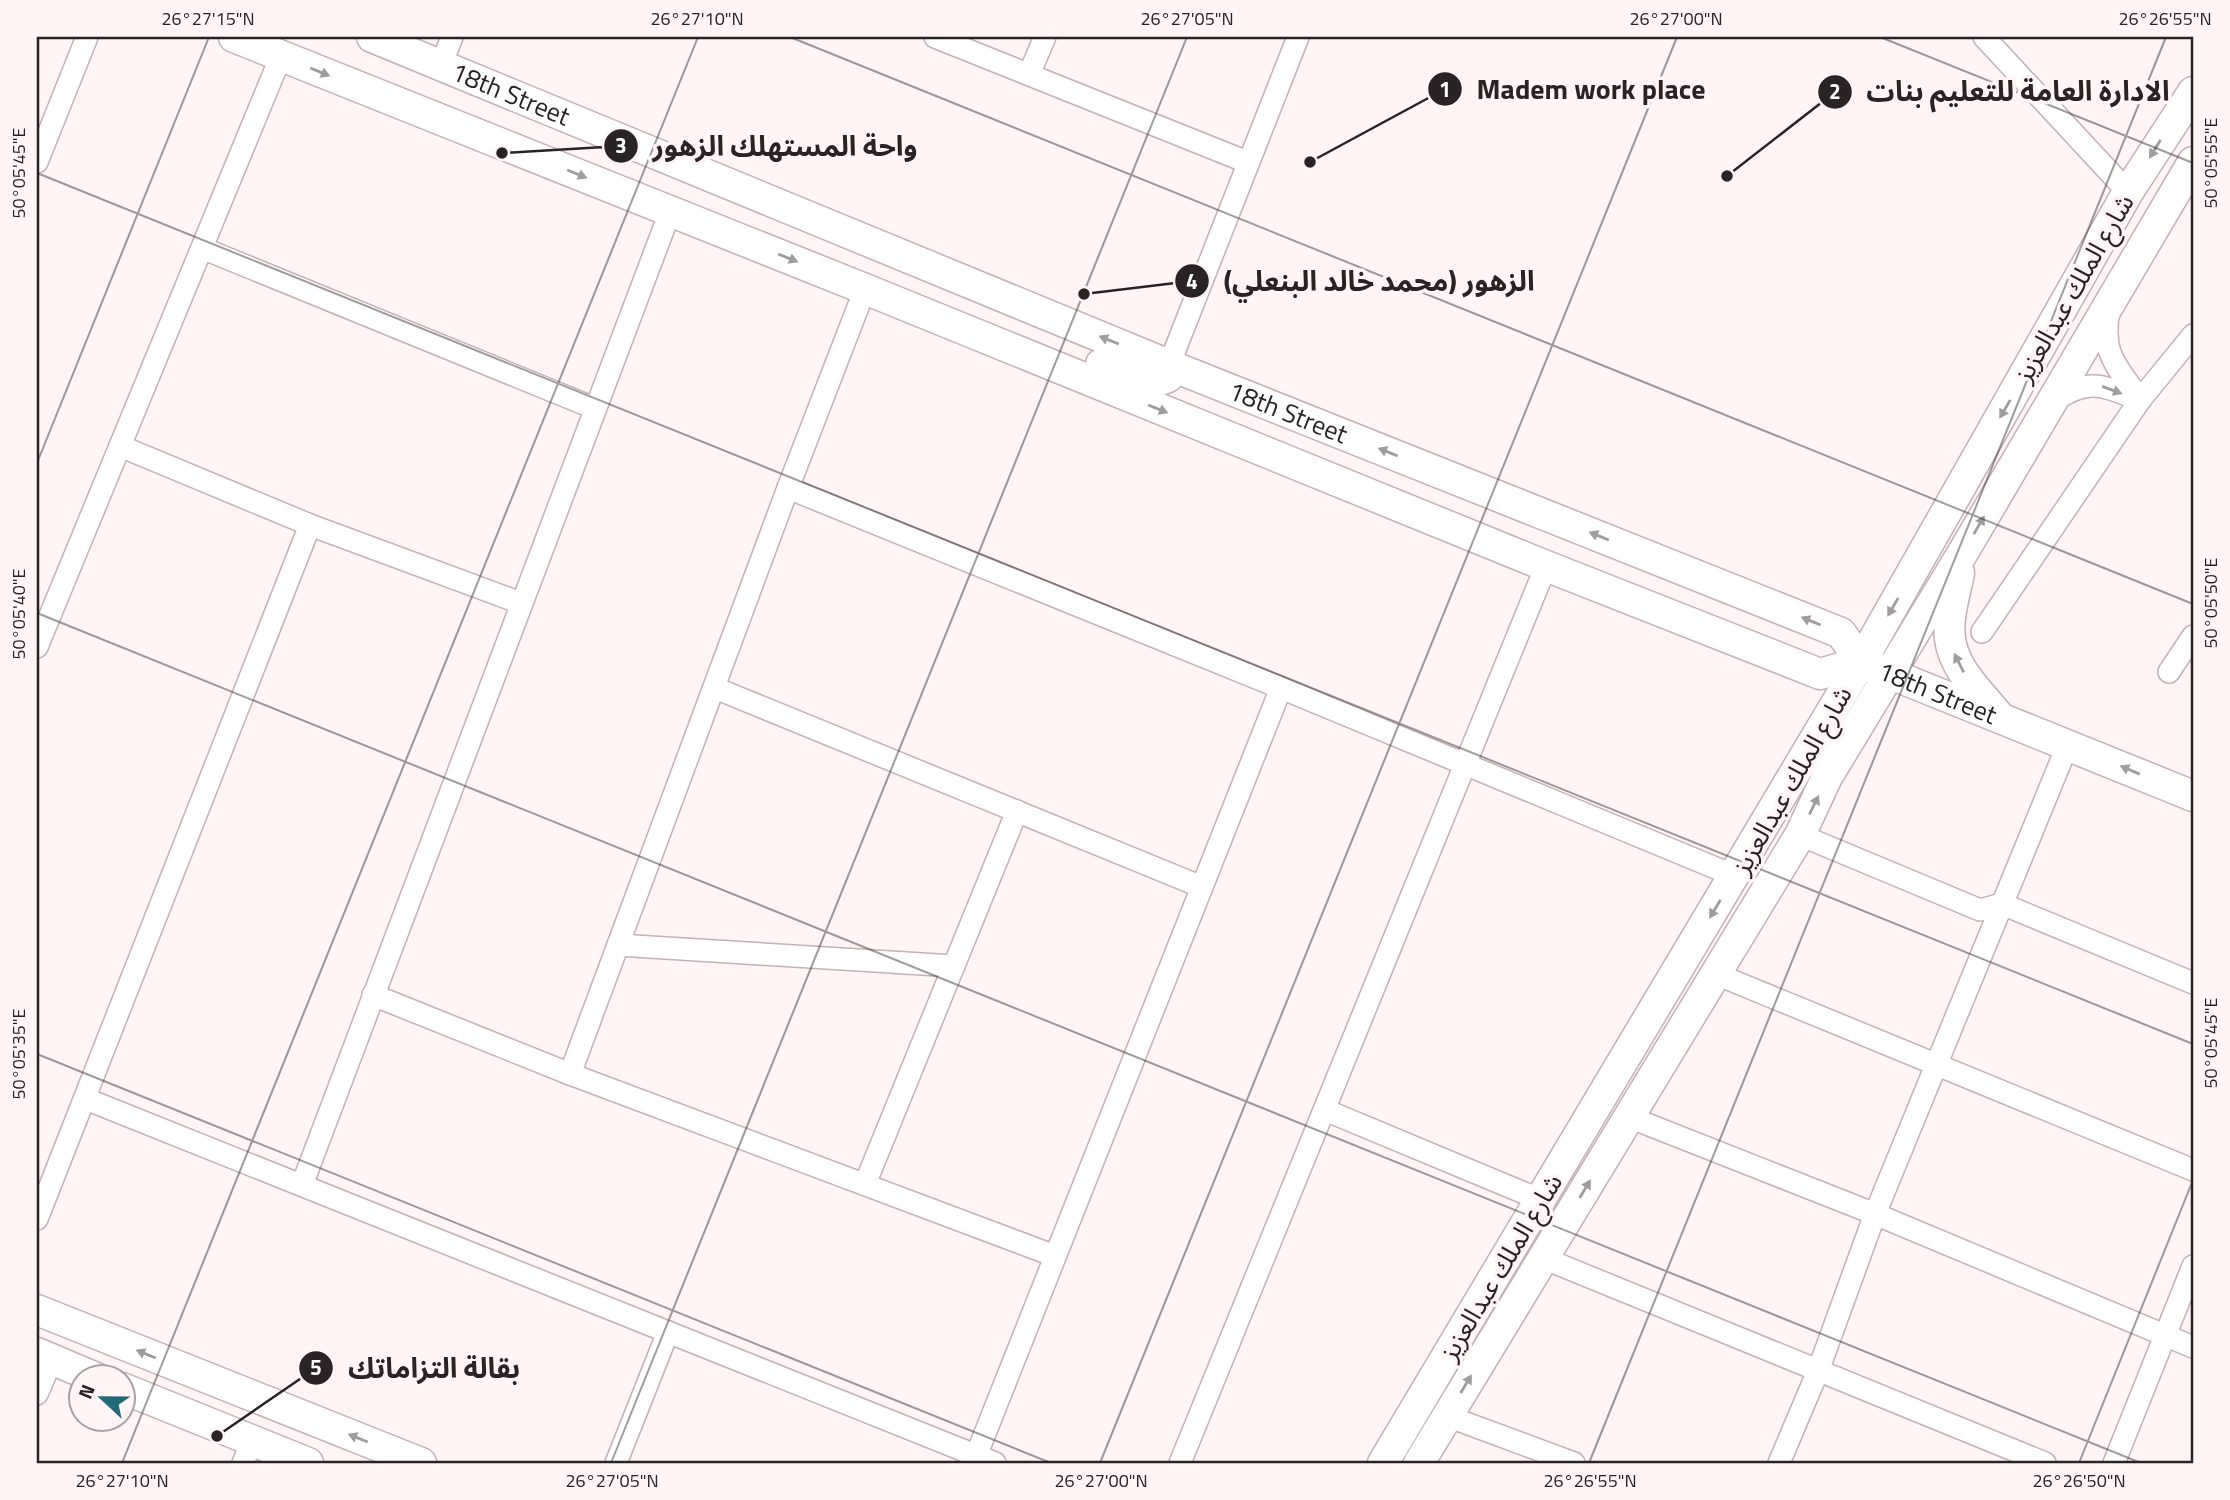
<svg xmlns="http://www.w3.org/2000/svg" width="2230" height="1500" font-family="'Titillium Web','Noto Sans Arabic',sans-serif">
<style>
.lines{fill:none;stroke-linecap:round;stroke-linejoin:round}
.street-casing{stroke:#c3b1b5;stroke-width:24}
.secondary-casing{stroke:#c3b1b5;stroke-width:33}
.street{stroke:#fff;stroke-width:21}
.secondary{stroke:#fff;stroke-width:30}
.oneway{fill:#9f9c9d}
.ticks{fill:none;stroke:#2a2325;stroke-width:2;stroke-opacity:0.45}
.labels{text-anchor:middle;stroke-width:7;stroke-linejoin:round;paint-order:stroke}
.street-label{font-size:26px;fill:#2a2325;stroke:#fff4f6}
.leader{fill:none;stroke:#2a2325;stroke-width:2.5}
.callout-dot{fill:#2a2325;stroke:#fff4f6;stroke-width:2.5}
.mark-label{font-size:21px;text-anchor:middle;font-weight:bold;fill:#fff}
.callout-label{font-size:28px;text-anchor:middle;font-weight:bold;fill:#2a2325;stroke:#fff4f6;stroke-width:7;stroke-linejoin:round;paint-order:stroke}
.neatline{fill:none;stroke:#2a2325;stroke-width:2.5}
.ticks-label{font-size:18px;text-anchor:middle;fill:#2a2325}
</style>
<rect width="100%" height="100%" fill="#fff4f6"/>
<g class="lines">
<defs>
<g id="street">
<polyline points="935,37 1247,162"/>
<polyline points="1984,37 2128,192"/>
<polyline points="441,65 452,37"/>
<polyline points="1029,74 1045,37"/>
<polyline points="37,162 87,37"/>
<polyline points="202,248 594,408"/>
<polyline points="1169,365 1298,37"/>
<path d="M2054 401C2089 377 2104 386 2140 400 2116 364 2101 355 2109 310"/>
<polyline points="788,488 1281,688 1735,876"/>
<polyline points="310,525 521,603"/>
<polyline points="1982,632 2140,400 2193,335"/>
<polyline points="37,647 281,56"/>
<polyline points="2169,672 2193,636"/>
<polyline points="715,688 1202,887"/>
<polyline points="1800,835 1980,910 2002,904 2193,983"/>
<polyline points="618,945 954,966"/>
<polyline points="1716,974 2193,1170"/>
<polyline points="373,995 570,1074 1055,1256"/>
<polyline points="570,1074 788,488 865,289"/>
<polyline points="86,1099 995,1463"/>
<polyline points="1325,1110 1541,1200"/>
<polyline points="1629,1117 1875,1214 2193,1347"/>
<polyline points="865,1184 1017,811"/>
<polyline points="302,1185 670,212"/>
<polyline points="37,1219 310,525 120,446"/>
<polyline points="1543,1258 2045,1463"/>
<polyline points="37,1394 52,1360"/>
<polyline points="1447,1416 1574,1463"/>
<polyline points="976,1456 1281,688"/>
<polyline points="243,1463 252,1441"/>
<polyline points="616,1463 668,1332"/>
<polyline points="1180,1463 1546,566"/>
<polyline points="1779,1463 1818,1371 1875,1214 2068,744"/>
<polyline points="2114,1463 2193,1266"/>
</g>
<g id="secondary">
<polyline points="234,37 865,289 1546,566 1820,674 1861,662"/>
<path id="s1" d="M372 37 1169 365 1841 633 1861 662 2193 796"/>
<polyline points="1101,364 1130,376 1156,382 1168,377 1169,365"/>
<path d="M1959 573C1955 594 1947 618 1950 639 1954 669 1979 692 1997 714"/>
<polyline points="37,1310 421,1463"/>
<polyline points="37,1353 96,1378"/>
<polyline points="122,1388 308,1463"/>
<polyline points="1383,1463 1861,662 2128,192 2193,92"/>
<polyline points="1419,1463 1800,835 1827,777 1962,554 2193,162"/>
</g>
</defs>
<!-- street casing -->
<use href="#street" class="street-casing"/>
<!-- secondary casing -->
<use href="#secondary" class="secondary-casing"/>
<!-- street -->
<use href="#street" class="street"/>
<!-- secondary -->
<use href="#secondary" class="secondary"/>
</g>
<!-- one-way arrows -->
<defs><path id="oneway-solid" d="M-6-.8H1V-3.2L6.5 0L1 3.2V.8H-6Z" transform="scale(1.75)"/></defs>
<g class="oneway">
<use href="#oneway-solid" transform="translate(320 72) rotate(22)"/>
<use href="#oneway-solid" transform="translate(2155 149) rotate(122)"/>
<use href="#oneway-solid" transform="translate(577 174) rotate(22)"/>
<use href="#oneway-solid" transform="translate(788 258) rotate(22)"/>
<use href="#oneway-solid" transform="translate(1109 340) rotate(-158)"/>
<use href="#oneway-solid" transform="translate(2112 390) rotate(20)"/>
<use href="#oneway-solid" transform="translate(1158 409) rotate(22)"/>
<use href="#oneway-solid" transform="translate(2005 409) rotate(120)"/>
<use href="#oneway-solid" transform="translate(1388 452) rotate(-158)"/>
<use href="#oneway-solid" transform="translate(1979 525) rotate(-60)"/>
<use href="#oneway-solid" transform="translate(1599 536) rotate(-158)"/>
<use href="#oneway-solid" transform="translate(1893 607) rotate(120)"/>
<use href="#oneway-solid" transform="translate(1811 621) rotate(-158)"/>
<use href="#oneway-solid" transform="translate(1959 663) rotate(-117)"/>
<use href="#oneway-solid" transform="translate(2130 770) rotate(-157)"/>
<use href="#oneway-solid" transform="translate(1814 805) rotate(-64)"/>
<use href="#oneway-solid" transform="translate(1715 909) rotate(121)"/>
<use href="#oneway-solid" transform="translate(1585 1189) rotate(-59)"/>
<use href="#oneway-solid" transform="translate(146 1354) rotate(-158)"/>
<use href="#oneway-solid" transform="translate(1466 1384) rotate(-59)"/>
<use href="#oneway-solid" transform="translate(358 1438) rotate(-158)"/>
</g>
<!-- ticks -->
<path class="ticks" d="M790 37 2193 604M1880 37 2193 163M37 173 2193 1044M37 463 209 37M37 613 2141 1463M37 1054 1051 1463M122 1463 698 37M611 1463 1187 37M1100 1463 1677 37M1589 1463 2166 37M2079 1463 2193 1180"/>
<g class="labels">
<!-- street labels -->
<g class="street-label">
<text dy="9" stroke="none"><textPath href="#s1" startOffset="150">18th Street</textPath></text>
<text transform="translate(2074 288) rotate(-60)" y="9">شارع الملك عبدالعزيز</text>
<text dy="9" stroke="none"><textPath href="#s1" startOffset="990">18th Street</textPath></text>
<text dy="9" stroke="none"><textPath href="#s1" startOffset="1703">18th Street</textPath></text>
<text transform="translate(1792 780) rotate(-60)" y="9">شارع الملك عبدالعزيز</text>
<text transform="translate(1501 1267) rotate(-59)" y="9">شارع الملك عبدالعزيز</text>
</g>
</g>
<!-- callouts -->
<path class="leader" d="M1310 162L1445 89M1727 176L1835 92M502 153L621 146M1084 294L1192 281M217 1436L316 1368"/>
<g class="callout-dot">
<circle cx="1310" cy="162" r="7"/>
<circle cx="1727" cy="176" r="7"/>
<circle cx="502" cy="153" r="7"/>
<circle cx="1084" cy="294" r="7"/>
<circle cx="217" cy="1436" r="7"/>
<circle cx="1445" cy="89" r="18"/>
<circle cx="1835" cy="92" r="18"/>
<circle cx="621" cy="146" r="18"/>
<circle cx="1192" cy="281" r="18"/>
<circle cx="316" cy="1368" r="18"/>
</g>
<g class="mark-label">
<text x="1445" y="97">1</text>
<text x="1835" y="99">2</text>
<text x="621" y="153">3</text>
<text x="1192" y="289">4</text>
<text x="316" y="1375">5</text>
</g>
<g class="callout-label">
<text x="1591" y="99">Madem work place</text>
<text x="2018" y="101">الادارة العامة للتعليم بنات</text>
<text x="785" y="156">واحة المستهلك الزهور</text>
<text x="1379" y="291">الزهور (محمد خالد البنعلي)</text>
<text x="434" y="1378">بقالة التزاماتك</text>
</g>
<!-- border -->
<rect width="2230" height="1500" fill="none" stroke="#fff4f6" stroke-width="77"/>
<!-- north arrow -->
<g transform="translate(102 1398) rotate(292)"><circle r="33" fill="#fff4f6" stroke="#aaa0a2" stroke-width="2"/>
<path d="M0-5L12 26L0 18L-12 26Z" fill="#226b76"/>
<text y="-10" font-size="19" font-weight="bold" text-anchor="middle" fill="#2a2325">N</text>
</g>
<rect x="38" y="38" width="2154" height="1424" class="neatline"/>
<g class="ticks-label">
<text x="208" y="25">26°27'15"N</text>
<text x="697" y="25">26°27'10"N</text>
<text x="1187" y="25">26°27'05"N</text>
<text x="1676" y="25">26°27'00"N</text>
<text x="2165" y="25">26°26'55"N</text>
<text transform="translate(2211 163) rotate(-90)" y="6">50°05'55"E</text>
<text transform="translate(19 173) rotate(-90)" y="6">50°05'45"E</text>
<text transform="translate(2211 603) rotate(-90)" y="6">50°05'50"E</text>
<text transform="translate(19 614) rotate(-90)" y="6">50°05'40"E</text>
<text transform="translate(2211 1043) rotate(-90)" y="6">50°05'45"E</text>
<text transform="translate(19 1054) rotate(-90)" y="6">50°05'35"E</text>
<text x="122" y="1487">26°27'10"N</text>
<text x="612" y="1487">26°27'05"N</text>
<text x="1101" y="1487">26°27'00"N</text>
<text x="1590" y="1487">26°26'55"N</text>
<text x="2079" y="1487">26°26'50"N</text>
</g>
</svg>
